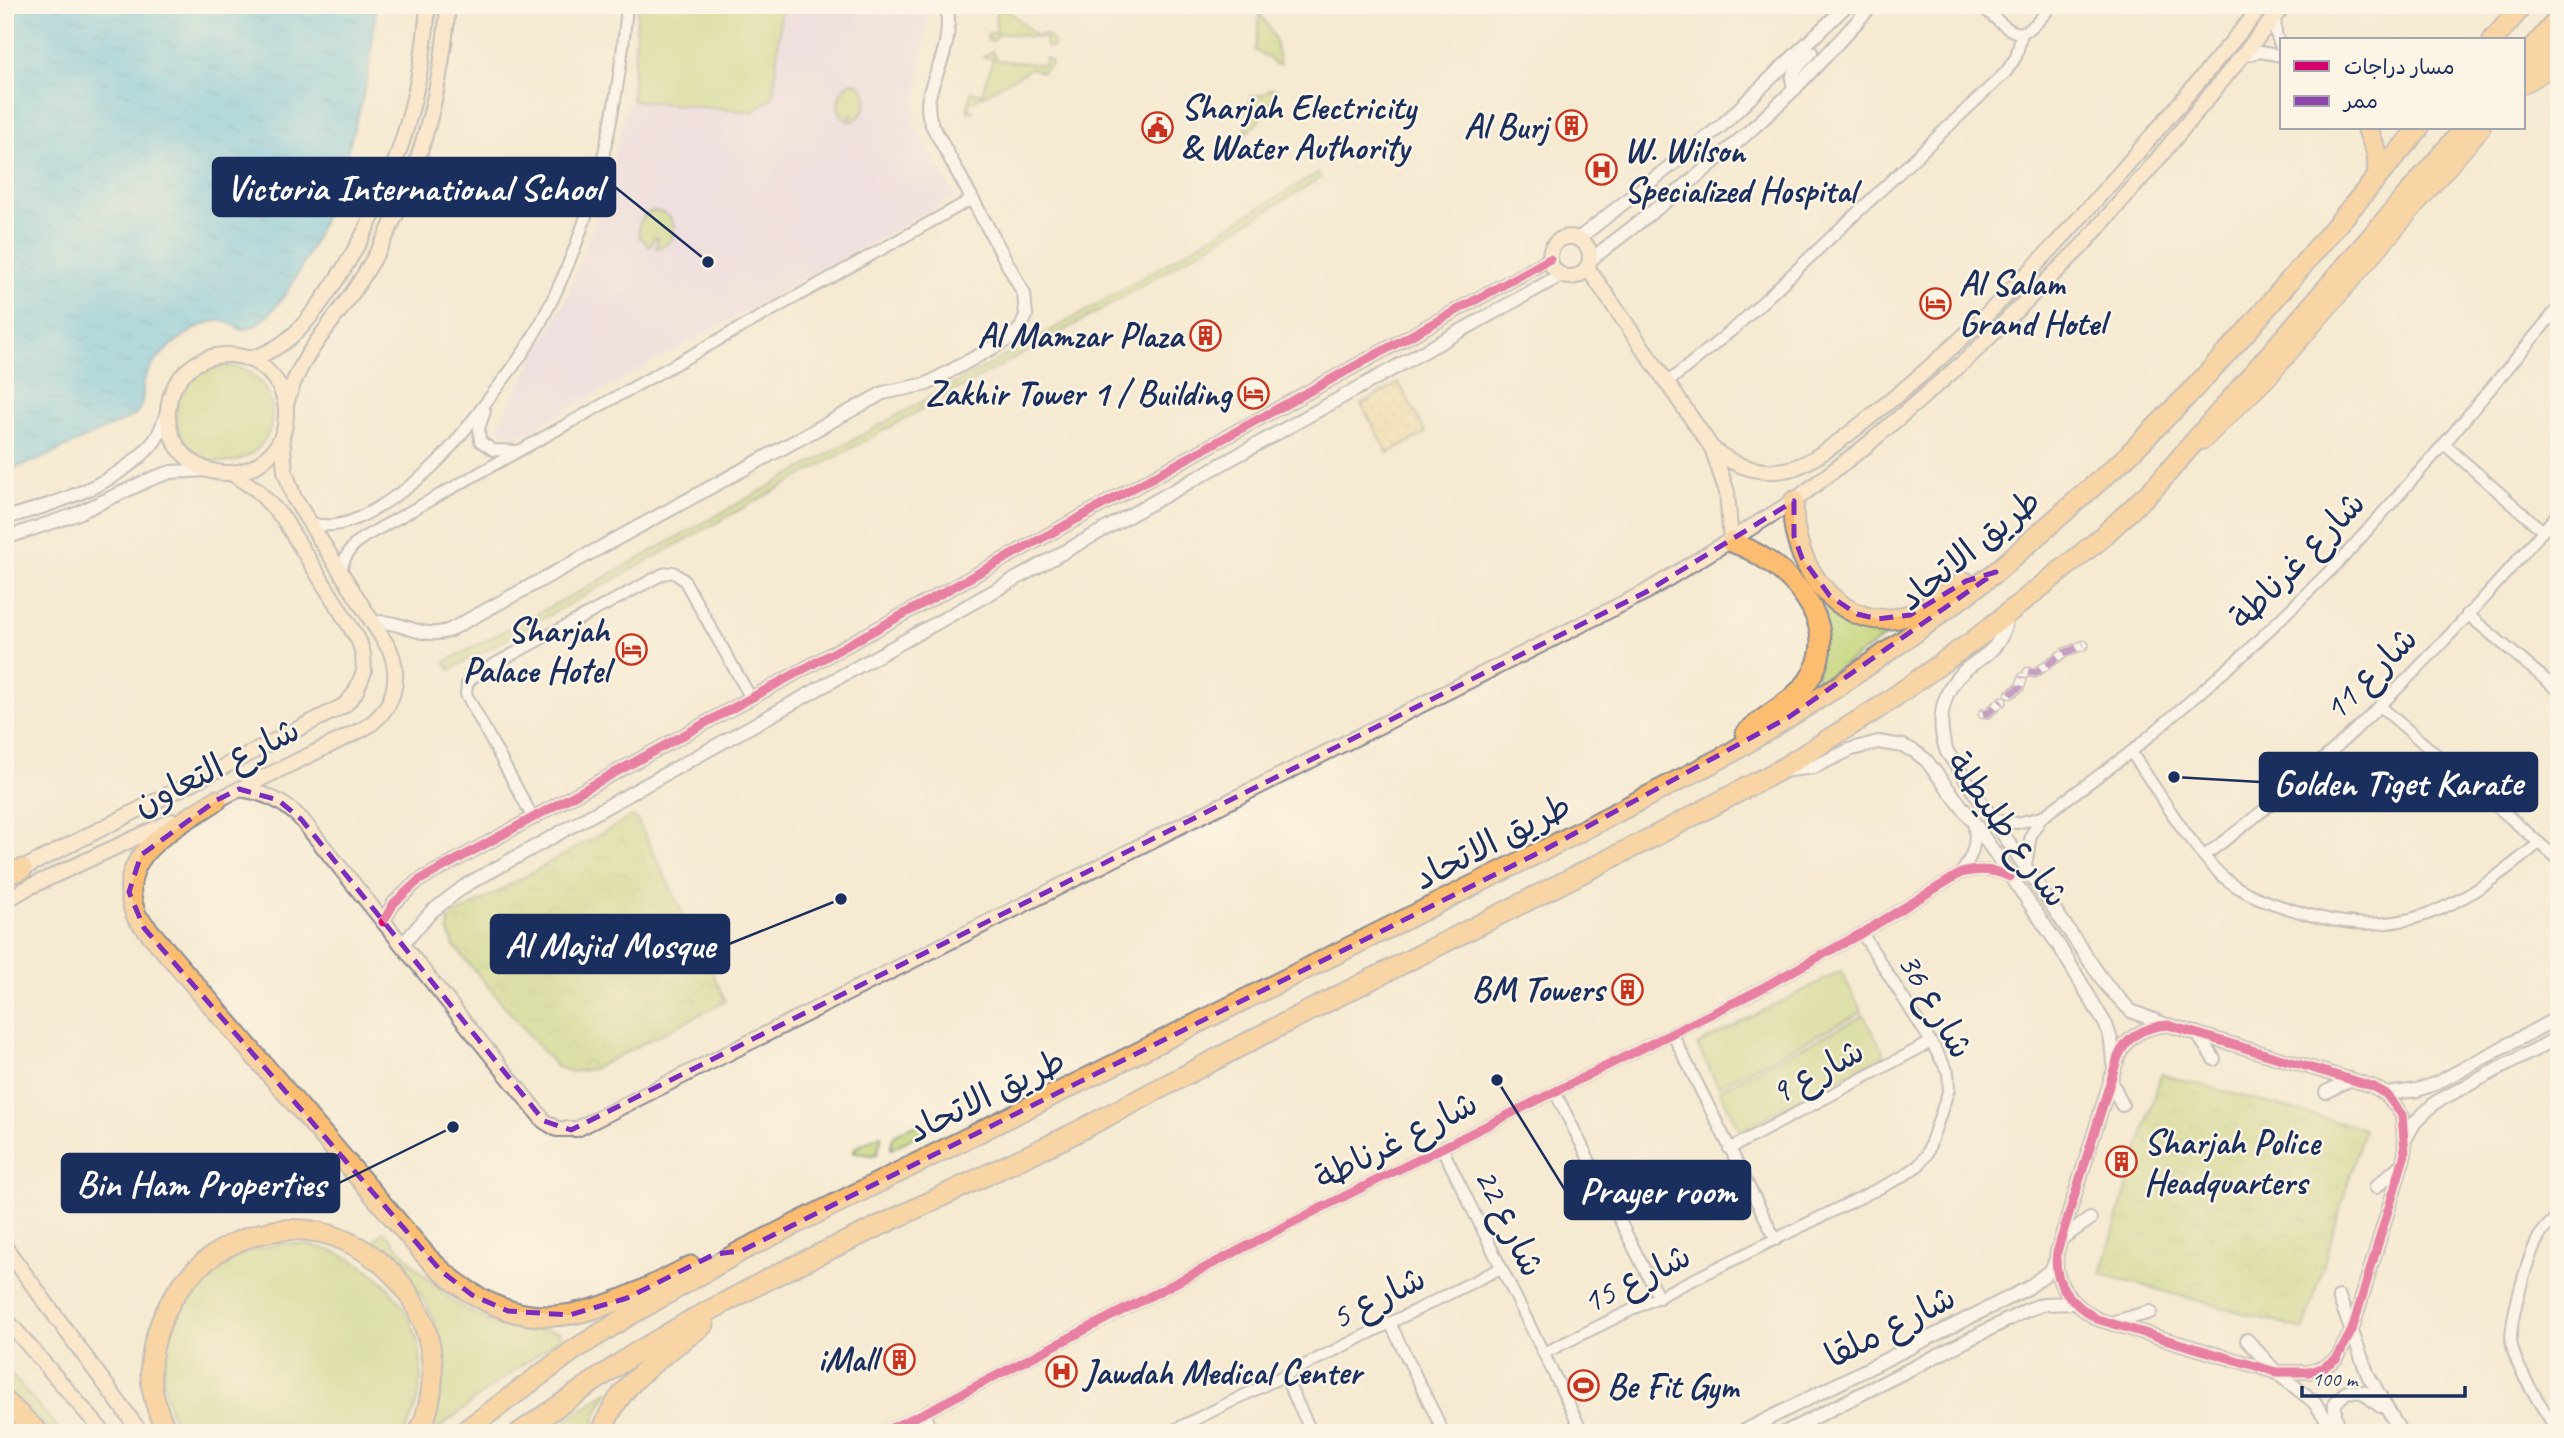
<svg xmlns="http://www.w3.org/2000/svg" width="2564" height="1438" font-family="Caveat,'Playpen Sans Arabic',sans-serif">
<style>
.built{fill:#e7d2ef}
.grass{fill:#bfd376;stroke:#6d816a;stroke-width:2}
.sand{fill:url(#sand-dots);stroke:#84847e;stroke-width:2}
.park{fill:url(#park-crowns);stroke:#6d816a;stroke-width:2}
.garden{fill:url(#garden-dots);stroke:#6d816a;stroke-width:2}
.water{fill:url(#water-ripples);stroke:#407aa1;stroke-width:2}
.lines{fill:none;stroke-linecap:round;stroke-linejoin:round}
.pedestrian-casing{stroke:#888c98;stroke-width:11}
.minor-casing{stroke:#888c98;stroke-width:14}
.tertiary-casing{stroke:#888c98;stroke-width:16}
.secondary-casing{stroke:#888c98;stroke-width:18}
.primary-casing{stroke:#888c98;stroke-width:19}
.motorway-casing{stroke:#888c98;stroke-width:23}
.pedestrian{stroke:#fff;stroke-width:8}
.minor{stroke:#fff;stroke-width:10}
.tertiary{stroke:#fff;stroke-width:12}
.secondary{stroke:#fee5c5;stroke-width:14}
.primary{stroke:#fcbd6f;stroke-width:16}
.motorway{stroke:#fcbd6f;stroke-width:19}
.quiet{stroke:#8e44ad;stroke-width:7;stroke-dasharray:14 7;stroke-linecap:butt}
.cycleway-casing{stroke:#fcf5e5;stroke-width:13}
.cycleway{stroke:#d6006c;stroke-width:9}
.marked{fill:none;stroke:#7b2cbf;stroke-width:5;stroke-dasharray:14 9;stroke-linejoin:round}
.labels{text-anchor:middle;stroke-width:5;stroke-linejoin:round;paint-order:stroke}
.poi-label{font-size:35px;font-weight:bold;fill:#1b2f5e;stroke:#fcf5e5;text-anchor:start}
.street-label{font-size:35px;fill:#1b2f5e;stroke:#fcf5e5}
.leader{fill:none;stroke:#1b2f5e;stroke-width:2.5}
.callout-dot{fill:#1b2f5e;stroke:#fcf5e5;stroke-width:2.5}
.callout{fill:#1b2f5e;stroke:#1b2f5e;stroke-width:2.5}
.callout-label{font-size:37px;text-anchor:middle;font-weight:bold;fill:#fff}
</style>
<defs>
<pattern id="sand-dots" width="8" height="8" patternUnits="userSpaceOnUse" patternTransform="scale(1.75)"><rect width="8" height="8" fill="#eeda9e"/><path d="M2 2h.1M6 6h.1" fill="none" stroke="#ccbb8a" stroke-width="1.8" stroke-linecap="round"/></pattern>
<pattern id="park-crowns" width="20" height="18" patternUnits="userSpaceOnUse" patternTransform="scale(1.75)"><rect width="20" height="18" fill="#bfd376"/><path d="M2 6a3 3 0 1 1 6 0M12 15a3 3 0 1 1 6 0" fill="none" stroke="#a4b568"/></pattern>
<pattern id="garden-dots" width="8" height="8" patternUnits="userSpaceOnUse" patternTransform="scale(1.75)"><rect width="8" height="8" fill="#bfd376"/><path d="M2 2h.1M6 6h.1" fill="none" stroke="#a4b568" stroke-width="1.8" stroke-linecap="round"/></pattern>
<pattern id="water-ripples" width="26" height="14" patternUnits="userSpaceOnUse" patternTransform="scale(1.75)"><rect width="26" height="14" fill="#66c5e4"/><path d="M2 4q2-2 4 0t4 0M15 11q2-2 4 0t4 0" fill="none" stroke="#53a0bc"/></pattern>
</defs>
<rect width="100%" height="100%" fill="#fcf5e5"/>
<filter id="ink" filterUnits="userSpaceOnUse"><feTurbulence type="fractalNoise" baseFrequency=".0143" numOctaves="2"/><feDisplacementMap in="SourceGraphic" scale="14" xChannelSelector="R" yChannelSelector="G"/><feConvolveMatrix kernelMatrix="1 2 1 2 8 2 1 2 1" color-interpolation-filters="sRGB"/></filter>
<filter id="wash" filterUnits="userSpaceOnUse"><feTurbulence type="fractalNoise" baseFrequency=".00686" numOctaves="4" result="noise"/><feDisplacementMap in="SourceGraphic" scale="28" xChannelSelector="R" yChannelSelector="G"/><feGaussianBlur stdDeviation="1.57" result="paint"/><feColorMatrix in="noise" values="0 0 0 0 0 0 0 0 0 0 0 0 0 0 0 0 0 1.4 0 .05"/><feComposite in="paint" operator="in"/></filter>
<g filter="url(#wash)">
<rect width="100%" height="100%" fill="#f6ead2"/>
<!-- built -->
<polygon class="built" points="636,5 929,5 914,126 956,196 513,439 497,427 563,307 597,216 629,101"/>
<!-- grass -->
<g class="grass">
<polygon points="638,5 782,5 773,97 752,112 632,100"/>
<polygon points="996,5 1003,5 1036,36 1046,34 1053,42 1053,47 1046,47 1045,38 999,33 994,41 987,40 988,33 996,33"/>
<polygon points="1260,13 1274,37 1280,65 1274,64 1268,57 1255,51"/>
<polygon points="992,51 997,60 1044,65 1046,58 1052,62 1050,66 1041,72 1032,68 970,103 968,109 973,111 969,112 967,110 971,92 982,94 993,59 983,57"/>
<path d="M852 82C873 85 869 116 851 122L853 115H849L847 121C833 110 837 90 852 82Z"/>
<path d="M1271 89 1277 90C1270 108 1260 122 1245 135L1250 97 1264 94Z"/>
<polygon points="1318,173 1321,178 1103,309 450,670 445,662 582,590 1100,303"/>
<path d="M652 211C679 210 682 244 656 248L658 238 654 237 650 247 639 236C637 224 641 216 652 211Z"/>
<circle cx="224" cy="414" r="48"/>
<path d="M1831 607C1853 624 1871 628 1899 627L1815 685 1823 613Z"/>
<polygon points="1841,971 1862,1012 1718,1086 1697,1045"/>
<polygon points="1864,1015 1885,1055 1740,1131 1719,1090"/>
<path d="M920 1124H924L929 1129 891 1149C889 1132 906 1128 920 1124Z"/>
<polygon points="880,1135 882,1136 877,1154 870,1155 854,1152 855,1148"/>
<path d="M384 1231C419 1271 453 1313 507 1327 524 1331 545 1328 561 1333V1337L481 1395 433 1433 429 1431C434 1418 439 1404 441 1389 448 1331 420 1275 371 1244Z"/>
<path d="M286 1243C385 1245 455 1341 404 1433H180C132 1344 191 1255 286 1243Z"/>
<polygon points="610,1390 599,1408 591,1433 549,1433"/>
</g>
<!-- sand -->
<polygon class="sand" points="1399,383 1426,433 1388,453 1361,404"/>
<!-- park -->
<g class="park">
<polygon points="631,817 637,819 726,1001 593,1069 573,1072 556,1067 454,946 448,930 449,919"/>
<polygon points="2161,1074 2364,1129 2304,1330 2101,1274"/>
</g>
<!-- garden -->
<polygon class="garden" points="5,1367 62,1433 53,1433 5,1388"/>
<!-- water -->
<path class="water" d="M5 5H376C374 28 372 52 368 74 357 128 302 322 241 330 235 326 228 321 221 321 199 319 157 354 147 373 138 389 149 404 132 417L38 460 5 471Z"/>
</g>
<g filter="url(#ink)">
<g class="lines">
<defs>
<g id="pedestrian">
<polyline points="2028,672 2035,673 2064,653 2084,645"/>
<polyline points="2010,694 2020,687 2023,677"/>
<polyline points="1983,714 1988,713 2002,701"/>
</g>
<g id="minor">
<path d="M1980 5C2016 36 2019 47 2052 5"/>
<polyline points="2275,16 2276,34 2282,50"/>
<polyline points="2242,56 2260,52 2282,56"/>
<polyline points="1667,383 1737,326 2006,72 2016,57 2022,33"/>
<polyline points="485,411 479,428 480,441 493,450 517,451"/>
<polyline points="2444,444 2543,531"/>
<path d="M308 522C338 533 367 515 391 499 436 470 453 446 484 405 499 385 515 366 528 345 588 245 618 121 627 5"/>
<path d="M341 573C343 557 351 546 364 537L972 199"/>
<polyline points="2467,614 2559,691"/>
<polyline points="2380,706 2559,860"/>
<path d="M2131 752C2157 789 2189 845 2222 876 2243 894 2267 902 2293 910 2399 945 2458 910 2539 843"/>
<polyline points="533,818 466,694 467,684 476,674 663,574 673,572 684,580 751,698"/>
<polyline points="1996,820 2017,823 2042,817 2131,752 2241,657 2340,561 2444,444 2559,307"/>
<path d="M2204 856C2336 760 2454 636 2559 512"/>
<polyline points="2026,865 2031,835 2042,817"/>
<path d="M1961 873C1972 857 1978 842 1973 823"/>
<polyline points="1672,1033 1776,1240"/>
<polyline points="1555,1092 1659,1298"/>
<polyline points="1442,1148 1583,1433"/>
<polyline points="1729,1149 1931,1042"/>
<polyline points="1390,1323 1444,1433"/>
<polyline points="1544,1353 1902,1177 1919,1165 1927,1154 1949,1089 1948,1072 1931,1042 1862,933"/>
<polyline points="1284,1375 1312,1433"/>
<polyline points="926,1412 931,1433"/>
<path d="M880 1433 926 1412 1307 1215 1755 992 1862 933 1961 873C1979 868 1994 869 2010 877"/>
<polyline points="1168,1433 1501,1268"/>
<path d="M2558 1433C2544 1408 2518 1374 2512 1346 2507 1326 2529 1253 2540 1235 2545 1228 2551 1222 2559 1216"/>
</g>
<g id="tertiary">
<path d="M1795 89C1786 73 1802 64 1811 52"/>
<polyline points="1578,239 1721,126 1847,5"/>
<path d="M1590 260C1657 209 1723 158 1784 99 1815 69 1843 37 1872 5"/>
<path d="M5 518C56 504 118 484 153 443 161 433 164 420 168 409"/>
<polyline points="5,538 74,515 153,478 171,472 208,470"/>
<path d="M2007 615C2005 626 2003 637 1995 646 1987 656 1974 662 1965 670 1941 691 1936 723 1947 752L2106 985 2131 1011 2164 1024"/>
<path d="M373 623C399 618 419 640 448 631L883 393 927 384 1012 337 1021 328 1026 315 1024 294 932 125C921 99 936 80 943 55 948 39 949 22 947 5"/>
<polyline points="1782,771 1814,767 1852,749 1878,742 1903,746 1914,751 1926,760 1972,820 2061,949 2106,1025 2111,1040 2113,1063"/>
<polyline points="383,922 394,903 418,881 1550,259"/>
<polyline points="402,945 431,912 466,885 1561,275"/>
<path d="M2168 1025 2372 1086 2386 1094 2402 1115 2405 1154 2352 1330 2337 1358 2324 1367 2309 1372H2276L2097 1319C2071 1303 2052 1284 2057 1252L2118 1057C2127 1035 2145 1027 2168 1025Z"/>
<polyline points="2197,1033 2214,1059"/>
<polyline points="2110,1078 2122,1105"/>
<polyline points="2326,1092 2351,1079"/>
<polyline points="2386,1094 2417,1090 2437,1083 2559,1017"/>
<polyline points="2406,1138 2415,1122 2436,1102 2559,1037"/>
<polyline points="2376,1187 2402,1164"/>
<polyline points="2061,1239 2090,1219"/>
<polyline points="2339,1297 2368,1375 2401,1433"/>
<polyline points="2111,1323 2150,1312"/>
<polyline points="2247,1340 2276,1372 2313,1401 2337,1433"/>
<polyline points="2339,1429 2335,1415 2335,1403 2347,1391 2363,1392 2380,1406"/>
<polyline points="1740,1433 2028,1288 2052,1269 2056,1259"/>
<polyline points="1784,1433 2027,1310 2044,1304 2073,1303"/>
</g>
<g id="secondary">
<circle cx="1570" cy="257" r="20"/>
<polyline points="1587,267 1712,448 1727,492 1731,542"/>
<circle cx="227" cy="414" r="59"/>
<path d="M248 359C289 349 311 318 333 285 389 202 421 105 428 5"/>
<path d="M286 405C298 356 333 324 359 283 412 201 441 102 448 5"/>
<path d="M1712 448C1735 468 1766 477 1796 467 1824 457 1871 416 1896 396 2036 280 2146 143 2263 5"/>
<path d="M239 789C264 792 283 801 301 819L544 1121 557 1129H577L1646 592 1794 501 1867 445 1967 359 2081 247 2152 166 2284 5"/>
<path d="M209 804 365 728C393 710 402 681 390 650L294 498 285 471 282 437"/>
<polyline points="16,872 345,705 355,693 364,672 363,654 359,641 283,518 257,490 231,473"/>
<polyline points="5,901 27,888 172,821"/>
<polyline points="5,1247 141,1433"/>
<polyline points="5,1318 104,1433"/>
</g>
<g id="primary">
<polyline points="2524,78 2559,37"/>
<polyline points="2524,85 2545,72 2559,58"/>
<polyline points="2203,441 2268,378 2482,128"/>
</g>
<g id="motorway">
<polyline points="2493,40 2523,5"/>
<polyline points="2524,59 2559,18"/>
<polyline points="2368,130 2377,153 2378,176"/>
<path d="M1794 501C1787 558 1836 630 1898 618 1923 613 1943 594 1965 582"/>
<path d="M1731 542C1783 559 1849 623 1808 681 1792 703 1765 714 1746 733"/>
<path d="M217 800C174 829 110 855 137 917L429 1259C522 1349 590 1318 691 1266"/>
<polyline points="5,875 22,869"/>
<polyline points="5,1401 39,1433"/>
<path d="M167 1433C147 1390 145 1359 164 1315 194 1247 276 1209 346 1241 420 1274 453 1360 419 1433"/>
<polyline points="462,1433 574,1350 625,1318 741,1251 1546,849 1729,754 1834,689 1921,628 1996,572 2124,459 2186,397 2246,332 2419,128"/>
<polyline points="519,1433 631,1356 688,1322 780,1273 1071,1135 1285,1023 1655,836 1778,771 1880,707 1977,638 2099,540 2156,486 2465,128"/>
<path d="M602 1433C617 1382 665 1355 704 1324"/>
</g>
</defs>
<!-- pedestrian casing -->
<use href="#pedestrian" class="pedestrian-casing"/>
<!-- minor casing -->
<use href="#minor" class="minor-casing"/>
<!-- tertiary casing -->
<use href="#tertiary" class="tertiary-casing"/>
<!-- secondary casing -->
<use href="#secondary" class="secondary-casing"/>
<!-- primary casing -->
<use href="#primary" class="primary-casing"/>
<!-- motorway casing -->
<use href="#motorway" class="motorway-casing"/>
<!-- pedestrian -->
<use href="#pedestrian" class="pedestrian"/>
<!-- minor -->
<use href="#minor" class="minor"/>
<!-- tertiary -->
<use href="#tertiary" class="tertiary"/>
<!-- secondary -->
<use href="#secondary" class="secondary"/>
<!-- primary -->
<use href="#primary" class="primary"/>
<!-- motorway -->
<use href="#motorway" class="motorway"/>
<!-- quiet -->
<g class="quiet">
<polyline points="2028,672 2035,673 2064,653 2084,645"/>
<polyline points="2010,694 2020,687 2023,677"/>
<polyline points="1983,714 1988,713 2002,701"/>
</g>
<defs>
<g id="cycleway">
<polyline points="383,922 394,903 418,881 1550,259"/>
<path d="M2168 1025 2372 1086 2386 1094 2402 1115 2405 1154 2352 1330 2337 1358 2324 1367 2309 1372H2276L2097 1319C2071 1303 2052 1284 2057 1252L2118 1057C2127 1035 2145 1027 2168 1025Z"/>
<path d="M880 1433 926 1412 1307 1215 1755 992 1862 933 1961 873C1979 868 1994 869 2010 877"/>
</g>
</defs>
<!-- cycleway casing -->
<use href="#cycleway" class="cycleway-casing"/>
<!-- cycleway -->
<use href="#cycleway" class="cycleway"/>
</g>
</g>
<!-- marked area -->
<path d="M0 0H2564V1438H0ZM1794 501V536L1802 558 1830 596 1857 614 1878 619 1910 615 1966 581 1996 572 1789 717 1546 849 741 1251 715 1254 627 1298 570 1315 508 1311 472 1295 441 1271 144 928 129 892 141 855 217 800 239 789 278 800 301 819 544 1121 571 1130 1646 592Z" fill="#f6ead2" fill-opacity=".55" fill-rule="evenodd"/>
<path class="marked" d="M1794 501V536L1802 558 1830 596 1857 614 1878 619 1910 615 1966 581 1996 572 1789 717 1546 849 741 1251 715 1254 627 1298 570 1315 508 1311 472 1295 441 1271 144 928 129 892 141 855 217 800 239 789 278 800 301 819 544 1121 571 1130 1646 592Z"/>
<!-- icons -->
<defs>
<symbol id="building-ring" viewBox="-11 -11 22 22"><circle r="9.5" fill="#fcf5e5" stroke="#c8321e" stroke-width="1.5"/><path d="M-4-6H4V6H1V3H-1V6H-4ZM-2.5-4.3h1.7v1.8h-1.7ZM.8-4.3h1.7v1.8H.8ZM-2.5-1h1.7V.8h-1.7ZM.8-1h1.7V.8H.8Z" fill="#c8321e"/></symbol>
<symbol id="civic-ring" viewBox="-11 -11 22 22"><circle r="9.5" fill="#fcf5e5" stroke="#c8321e" stroke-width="1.5"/><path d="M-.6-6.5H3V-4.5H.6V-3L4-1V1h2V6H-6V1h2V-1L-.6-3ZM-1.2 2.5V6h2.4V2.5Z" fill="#c8321e"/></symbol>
<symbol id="hospital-ring" viewBox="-11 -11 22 22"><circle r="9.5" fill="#fcf5e5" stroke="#c8321e" stroke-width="1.5"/><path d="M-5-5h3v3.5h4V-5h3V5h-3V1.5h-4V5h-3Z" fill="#c8321e"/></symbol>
<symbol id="hotel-ring" viewBox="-11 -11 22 22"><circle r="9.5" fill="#fcf5e5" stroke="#c8321e" stroke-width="1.5"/><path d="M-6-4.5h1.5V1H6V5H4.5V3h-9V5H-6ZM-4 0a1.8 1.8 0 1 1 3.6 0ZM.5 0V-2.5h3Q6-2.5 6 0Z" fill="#c8321e"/></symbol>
<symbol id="stadium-ring" viewBox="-11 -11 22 22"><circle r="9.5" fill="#fcf5e5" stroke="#c8321e" stroke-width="1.5"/><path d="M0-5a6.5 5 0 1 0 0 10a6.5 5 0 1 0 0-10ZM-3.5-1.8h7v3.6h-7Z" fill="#c8321e"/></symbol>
</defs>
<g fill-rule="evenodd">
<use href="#building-ring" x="1554" y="108" width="35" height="35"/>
<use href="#civic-ring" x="1140" y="110" width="35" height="35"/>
<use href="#hospital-ring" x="1584" y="152" width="35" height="35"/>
<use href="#hotel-ring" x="1918" y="286" width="35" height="35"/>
<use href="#building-ring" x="1188" y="318" width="35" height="35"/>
<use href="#hotel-ring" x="1236" y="376" width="35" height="35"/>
<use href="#hotel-ring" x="614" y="632" width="35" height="35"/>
<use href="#building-ring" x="1610" y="972" width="35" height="35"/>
<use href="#building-ring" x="2104" y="1144" width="35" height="35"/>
<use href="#building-ring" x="882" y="1342" width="35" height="35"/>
<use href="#hospital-ring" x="1044" y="1354" width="35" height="35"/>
<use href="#stadium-ring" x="1566" y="1368" width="35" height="35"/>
</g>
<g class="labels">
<!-- poi labels -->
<g class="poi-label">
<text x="1181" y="119">Sharjah Electricity<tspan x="1181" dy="40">&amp; Water Authority</tspan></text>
<text x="1548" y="138" text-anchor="end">Al Burj</text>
<text x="1624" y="162">W. Wilson<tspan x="1624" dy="40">Specialized Hospital</tspan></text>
<text x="1959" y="295">Al Salam<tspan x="1959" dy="40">Grand Hotel</tspan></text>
<text x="1183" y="347" text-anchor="end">Al Mamzar Plaza</text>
<text x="1231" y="405" text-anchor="end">Zakhir Tower 1 / Building</text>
<text x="609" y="642" text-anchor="end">Sharjah<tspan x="609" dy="40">Palace Hotel</tspan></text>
<text x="1604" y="1001" text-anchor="end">BM Towers</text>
<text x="2144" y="1154">Sharjah Police<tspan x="2144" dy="40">Headquarters</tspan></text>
<text x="877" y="1371" text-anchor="end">iMall</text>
<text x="1084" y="1384">Jawdah Medical Center</text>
<text x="1607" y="1398">Be Fit Gym</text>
</g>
<!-- street labels -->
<g class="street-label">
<text transform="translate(1969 549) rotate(-39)" y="12">طريق الاتحاد</text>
<text transform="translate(2297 560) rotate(-46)" y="12">شارع غرناطة</text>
<text transform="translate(2370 673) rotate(-45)" y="12">شارع 11</text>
<text transform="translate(216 766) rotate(-26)" y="12">شارع التعاون</text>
<text transform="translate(2008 829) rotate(54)" y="12">شارع طليطلة</text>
<text transform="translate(1492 841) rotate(-27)" y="12">طريق الاتحاد</text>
<text transform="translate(1936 1005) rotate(60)" y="12">شارع 36</text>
<text transform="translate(1817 1071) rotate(-28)" y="12">شارع 9</text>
<text transform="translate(986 1095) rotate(-26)" y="12">طريق الاتحاد</text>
<text transform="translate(1396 1140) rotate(-27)" y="12">شارع غرناطة</text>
<text transform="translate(1510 1222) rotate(64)" y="12">شارع 22</text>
<text transform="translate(1636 1278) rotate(-26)" y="12">شارع 15</text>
<text transform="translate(1378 1297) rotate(-26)" y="12">شارع 5</text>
<text transform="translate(1890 1326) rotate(-27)" y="12">شارع ملقا</text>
</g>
</g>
<!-- callouts -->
<path class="leader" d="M708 262L615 187M2174 777L2260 782M841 899L729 944M453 1127L339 1183M1497 1080L1565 1190"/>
<g class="callout-dot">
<circle cx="708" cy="262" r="7"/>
<circle cx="2174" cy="777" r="7"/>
<circle cx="841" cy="899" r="7"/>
<circle cx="453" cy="1127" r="7"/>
<circle cx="1497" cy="1080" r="7"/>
</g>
<g class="callout">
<rect x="213" y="158" width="402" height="58" rx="7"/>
<rect x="2260" y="753" width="277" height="58" rx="7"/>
<rect x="491" y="915" width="238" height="58" rx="7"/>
<rect x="62" y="1154" width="277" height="58" rx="7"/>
<rect x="1565" y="1161" width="185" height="58" rx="7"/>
</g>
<g class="callout-label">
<text x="414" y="200">Victoria International School</text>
<text x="2398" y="795">Golden Tiget Karate</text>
<text x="610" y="957">Al Majid Mosque</text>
<text x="201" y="1196">Bin Ham Properties</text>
<text x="1658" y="1203">Prayer room</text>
</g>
<!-- margin -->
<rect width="2564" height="1438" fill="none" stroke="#fcf5e5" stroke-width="28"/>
<!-- legend -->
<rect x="2280" y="38" width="245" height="91" fill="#fcf5e5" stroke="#a2a6af" stroke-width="2"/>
<rect x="2294" y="61" width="35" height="10" fill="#d6006c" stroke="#a2a6af" stroke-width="2"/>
<text x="2344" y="74" font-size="21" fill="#1b2f5e">مسار دراجات</text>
<rect x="2294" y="96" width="35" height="10" fill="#8e44ad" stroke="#a2a6af" stroke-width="2"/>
<text x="2344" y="108" font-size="21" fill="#1b2f5e">ممر</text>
<!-- scale -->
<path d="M2302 1386v10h163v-10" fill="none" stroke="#1b2f5e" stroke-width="3.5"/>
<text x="2312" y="1386" font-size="21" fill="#1b2f5e" stroke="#fcf5e5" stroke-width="5" paint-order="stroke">100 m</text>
</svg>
